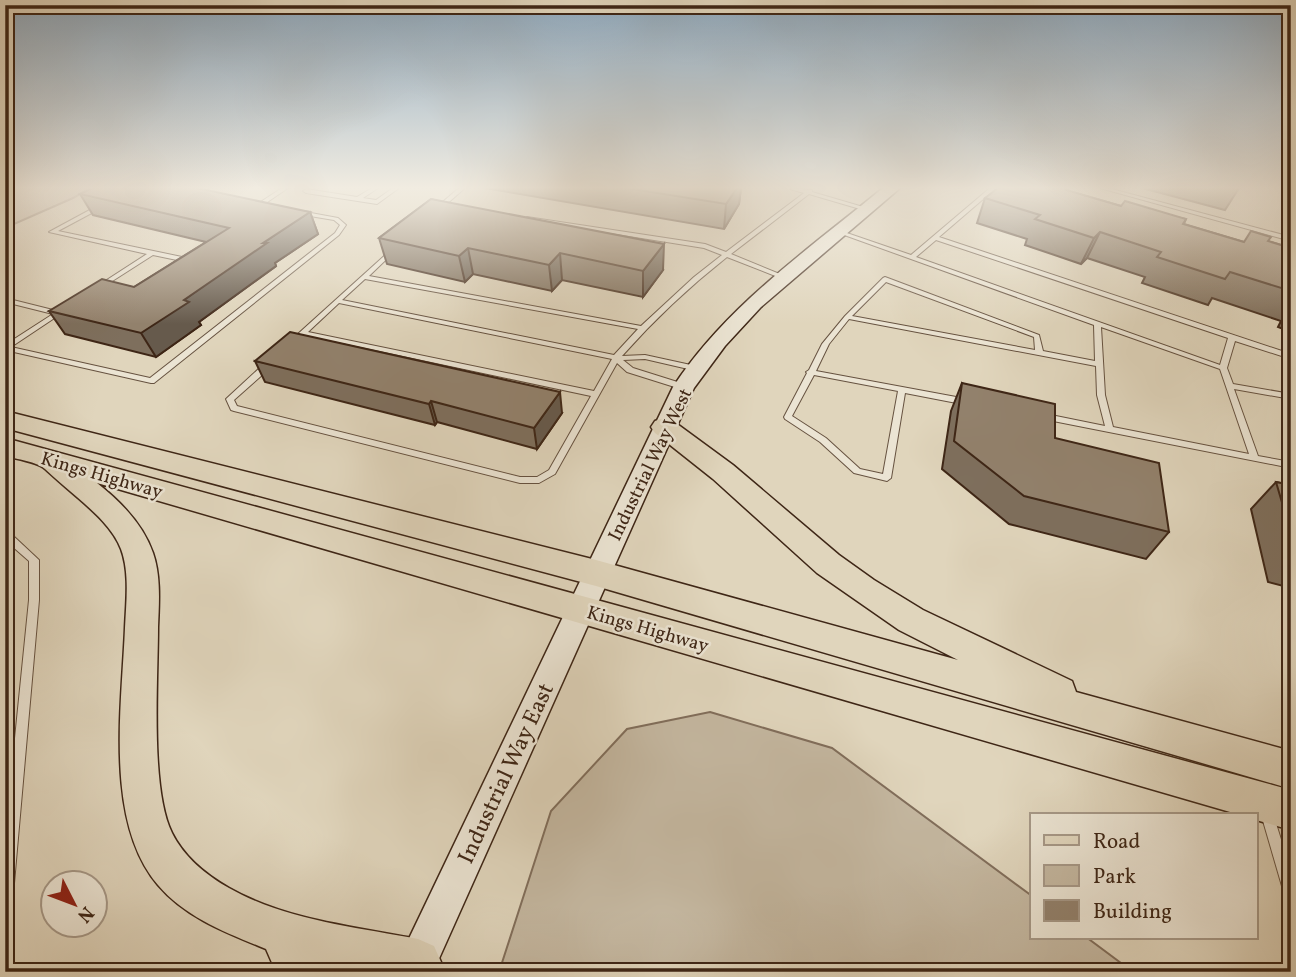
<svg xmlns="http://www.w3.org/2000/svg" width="1296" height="977" font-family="Vollkorn,serif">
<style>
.green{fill:#c4b7a0;stroke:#816e5b;stroke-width:2}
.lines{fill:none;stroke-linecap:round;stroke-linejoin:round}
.lane-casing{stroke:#665240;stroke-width:2}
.secondary-casing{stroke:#3e2616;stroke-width:3}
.primary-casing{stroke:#3e2616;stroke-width:3}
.lane{fill:#ebe4d3;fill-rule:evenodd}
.secondary{fill:#ebe4d3;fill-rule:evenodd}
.primary{fill:#e0d5bc;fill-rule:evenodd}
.wall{fill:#7e6f5d;stroke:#3e2616;stroke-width:2}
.shaded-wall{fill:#665a4c;stroke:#3e2616;stroke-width:2}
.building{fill:#92816c;stroke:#3e2616;stroke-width:2}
.labels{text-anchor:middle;stroke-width:5;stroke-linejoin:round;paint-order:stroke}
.street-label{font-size:19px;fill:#3e2616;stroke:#ebe4d3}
.near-street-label{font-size:23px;fill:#3e2616;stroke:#ebe4d3}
</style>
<rect width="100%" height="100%" fill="#e0d5bc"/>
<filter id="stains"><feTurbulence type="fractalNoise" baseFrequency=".00286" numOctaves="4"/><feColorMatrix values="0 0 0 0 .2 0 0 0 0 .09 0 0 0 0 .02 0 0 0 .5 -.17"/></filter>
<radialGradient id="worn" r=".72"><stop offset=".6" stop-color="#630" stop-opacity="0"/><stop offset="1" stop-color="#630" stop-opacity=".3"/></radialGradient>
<!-- green -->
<g class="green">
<polygon points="5,188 90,188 73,198 5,228"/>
<polygon points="710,712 832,748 1032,896 1032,937 1086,937 1133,972 499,972 551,811 627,729"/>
</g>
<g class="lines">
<defs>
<g id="lane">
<polygon points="282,188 288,188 260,207 256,207 256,205"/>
<polygon points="372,188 378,188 363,198 376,200 393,188 399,188 377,204 306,193 303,191 306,189 357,197"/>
<polygon points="459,188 465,188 442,208 438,208 438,206"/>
<path d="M790 188C797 188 805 190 812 190V192L870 209 867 211 809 194 731 254 787 277V279H783L727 257C689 287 654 320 622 356L645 355 700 367V371H697L645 359 623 360 633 368 687 385 688 387 687 389H681L627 372 617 363 555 474 539 483H520L234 411 231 410 226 399 264 364H270V368L234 400 237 406 520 477H537L549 470 591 396 304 335 296 344H290L289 342 393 248 395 249V251L369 276 641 326 694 277 722 255 704 248 529 220 527 219V217L705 244 726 252 804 193 790 189ZM365 279 638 329 614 355 342 300ZM339 303 612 359 594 391 308 332Z"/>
<path d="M990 188H996L939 237 1291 354V359L1235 341 1227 368 1233 384 1291 394V399L1234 389 1258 456 1291 462V468L1043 419 1042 417 1043 415 1046 414 1105 426 1097 395 1096 366 849 319 829 344 816 371 967 399 971 402 970 404 967 405 905 393 891 478 887 481 854 473 820 442 785 419 784 417 807 373 806 372 809 370 822 344 845 316 883 278 885 277 1039 335 1043 351 1095 361 1094 325 836 232 841 231 911 255ZM936 240 1228 338 1220 365 916 257ZM886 282 1034 337 1035 350 852 316ZM1101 327 1220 369 1249 454 1113 427 1105 395ZM814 375 898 391 883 474 860 469 826 438 792 416Z"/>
<polygon points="1100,188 1108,188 1291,237 1291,241"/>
<polygon points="1283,188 1291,188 1291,191 1284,189"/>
<polygon points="99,205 102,207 101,208 58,231 182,257 185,259 175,266 172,264 177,260 153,255 103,287 99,287 99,285 147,254 49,232"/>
<polygon points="300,211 338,218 346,225 339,235 154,383 151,383 5,350 5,345 53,314 5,302 5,298 57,311 62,309 65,311 11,347 150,378 335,233 340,225 334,220 298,214 297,213"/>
<polygon points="5,530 8,531 39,560 39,600 12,906 10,911 5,913 5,837 29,600 29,561 5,540"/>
<polygon points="1267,808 1271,810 1273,814 1291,871 1291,900 1286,898 1284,893 1261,814 1263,810"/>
</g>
<path id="secondary" d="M883 188H900L761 307 725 346 694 388 433 972H393L673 387C727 305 809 249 883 188Z"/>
<g id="primary">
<polygon points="5,411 596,560 958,660 899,630 817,573 713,479 655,433 651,427 655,421 664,418 673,421 733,465 839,555 874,580 923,610 1072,681 1076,692 1291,751 1291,789 596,586 5,428"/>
<path d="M5 438 1291 790V830L1256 820V814H1237L97 483C120 501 143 524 153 553 161 576 159 603 158 627 158 679 150 789 172 833 184 857 206 875 229 888 285 920 355 927 418 939L434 946 441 962 436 972H355L318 963 322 972H276L266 949C227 933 186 918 158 885 104 822 122 705 125 628 126 603 130 573 121 549 113 528 93 511 77 497 66 488 55 478 45 469 38 462 16 459 5 456Z"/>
</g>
</defs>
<!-- lane casing -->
<use href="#lane" class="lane-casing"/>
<!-- secondary casing -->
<use href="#secondary" class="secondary-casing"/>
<!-- primary casing -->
<use href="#primary" class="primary-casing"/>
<!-- lane -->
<use href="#lane" class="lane"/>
<!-- secondary -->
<use href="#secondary" class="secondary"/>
<!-- primary -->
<use href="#primary" class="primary"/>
</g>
<!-- wall -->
<g class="wall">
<polygon points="485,188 741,188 739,204 724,229"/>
<polygon points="1142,188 1239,188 1225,210"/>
<polygon points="1069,191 1121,206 1186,219 1184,224 1244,242 1268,241 1291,248 1291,332 1278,327 1281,321 1212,298 1208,305 1142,283 1145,277 1087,258 1081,264 1025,245 1027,239 977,223 985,198"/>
<polygon points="80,194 310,212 318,234 275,263 276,266 199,322 201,325 156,357 65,334 49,311 134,287 206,242 93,215"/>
<polygon points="431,199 663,270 643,297 562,280 552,291 473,274 465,282 387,264 379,238"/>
<polygon points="1291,214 1291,228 1285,226"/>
<polygon points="255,361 562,413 537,449 437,422 435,425 265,382"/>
<polygon points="962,383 1055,438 1169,532 1146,559 1009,524 942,469 951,411"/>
<polygon points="1276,482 1291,485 1291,588 1268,582 1251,509"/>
</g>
<!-- shaded-wall -->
<g class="shaded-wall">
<polygon points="737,188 741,188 739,204 724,229 726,204"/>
<polygon points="310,212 318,234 275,263 276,266 199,322 201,325 156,357 141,333 184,300 263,243"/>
<polygon points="1100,232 1087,258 1081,264 1094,238"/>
<polygon points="664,244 663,270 643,297 643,271"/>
<polygon points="468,248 473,274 465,282 459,256"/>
<polygon points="560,253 562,280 552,291 549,265"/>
<polygon points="560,392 562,413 537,449 534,428"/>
<polygon points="431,401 437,422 435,425 429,404"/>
</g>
<!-- building -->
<g class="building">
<polygon points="92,188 197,188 310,212 263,243 267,243 184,300 189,302 141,333 49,311 102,279 134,287 229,228 80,194"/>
<polygon points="626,188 737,188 726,204"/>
<polygon points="998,188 1069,188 1066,190 1121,206 1125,201 1186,219 1183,224 1244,242 1251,231 1271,237 1268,241 1291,248 1291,291 1230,272 1225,279 1157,257 1161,252 1100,232 1094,238 1035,219 1040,215 985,198"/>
<polygon points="431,199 664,244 643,271 560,253 549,265 468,248 459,256 379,238"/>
<polygon points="290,332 560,392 534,428 431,401 429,404 255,361"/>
<polygon points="962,383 1055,404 1055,438 1159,463 1169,532 1024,496 954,441"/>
<polygon points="1276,482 1291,485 1291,533"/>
</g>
<!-- sky -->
<linearGradient id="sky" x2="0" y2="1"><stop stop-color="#8faac0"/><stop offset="0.58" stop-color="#f1ece1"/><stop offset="1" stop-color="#f1ece1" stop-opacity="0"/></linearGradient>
<rect width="1296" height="324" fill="url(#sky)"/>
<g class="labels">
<!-- street labels -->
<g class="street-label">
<text transform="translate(649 464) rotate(-64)" y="7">Industrial Way West</text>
<text transform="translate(102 474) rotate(16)" y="7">Kings Highway</text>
<text transform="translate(648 628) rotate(16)" y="7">Kings Highway</text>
</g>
<!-- near-street labels -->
<g class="near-street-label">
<text transform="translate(505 773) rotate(-65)" y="8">Industrial Way East</text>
</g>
</g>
<!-- margin -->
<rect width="1296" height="977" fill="none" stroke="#e0d5bc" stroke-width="28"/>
<rect x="7" y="7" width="1282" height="963" fill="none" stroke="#3e2616" stroke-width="3.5"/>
<rect x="14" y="14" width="1268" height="949" fill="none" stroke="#3e2616" stroke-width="2"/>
<!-- legend -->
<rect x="1030" y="813" width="228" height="126" fill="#ebe4d3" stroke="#a69887" stroke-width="2"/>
<rect x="1044" y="835" width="35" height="10" fill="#e0d5bc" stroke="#a69887" stroke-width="2"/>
<text x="1093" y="848" font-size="21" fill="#3e2616">Road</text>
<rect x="1044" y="865" width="35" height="21" fill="#c4b7a0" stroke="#a69887" stroke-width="2"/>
<text x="1093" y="883" font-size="21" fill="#3e2616">Park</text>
<rect x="1044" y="900" width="35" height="21" fill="#92816c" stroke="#a69887" stroke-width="2"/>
<text x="1093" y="918" font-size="21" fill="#3e2616">Building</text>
<!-- north arrow -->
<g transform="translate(74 904) rotate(132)"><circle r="33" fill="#ebe4d3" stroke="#a69887" stroke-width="2"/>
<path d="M0-5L12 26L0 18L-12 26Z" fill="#8f2418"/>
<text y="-10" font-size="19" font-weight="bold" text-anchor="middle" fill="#3e2616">N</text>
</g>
<rect width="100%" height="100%" filter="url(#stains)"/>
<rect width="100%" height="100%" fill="url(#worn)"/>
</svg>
